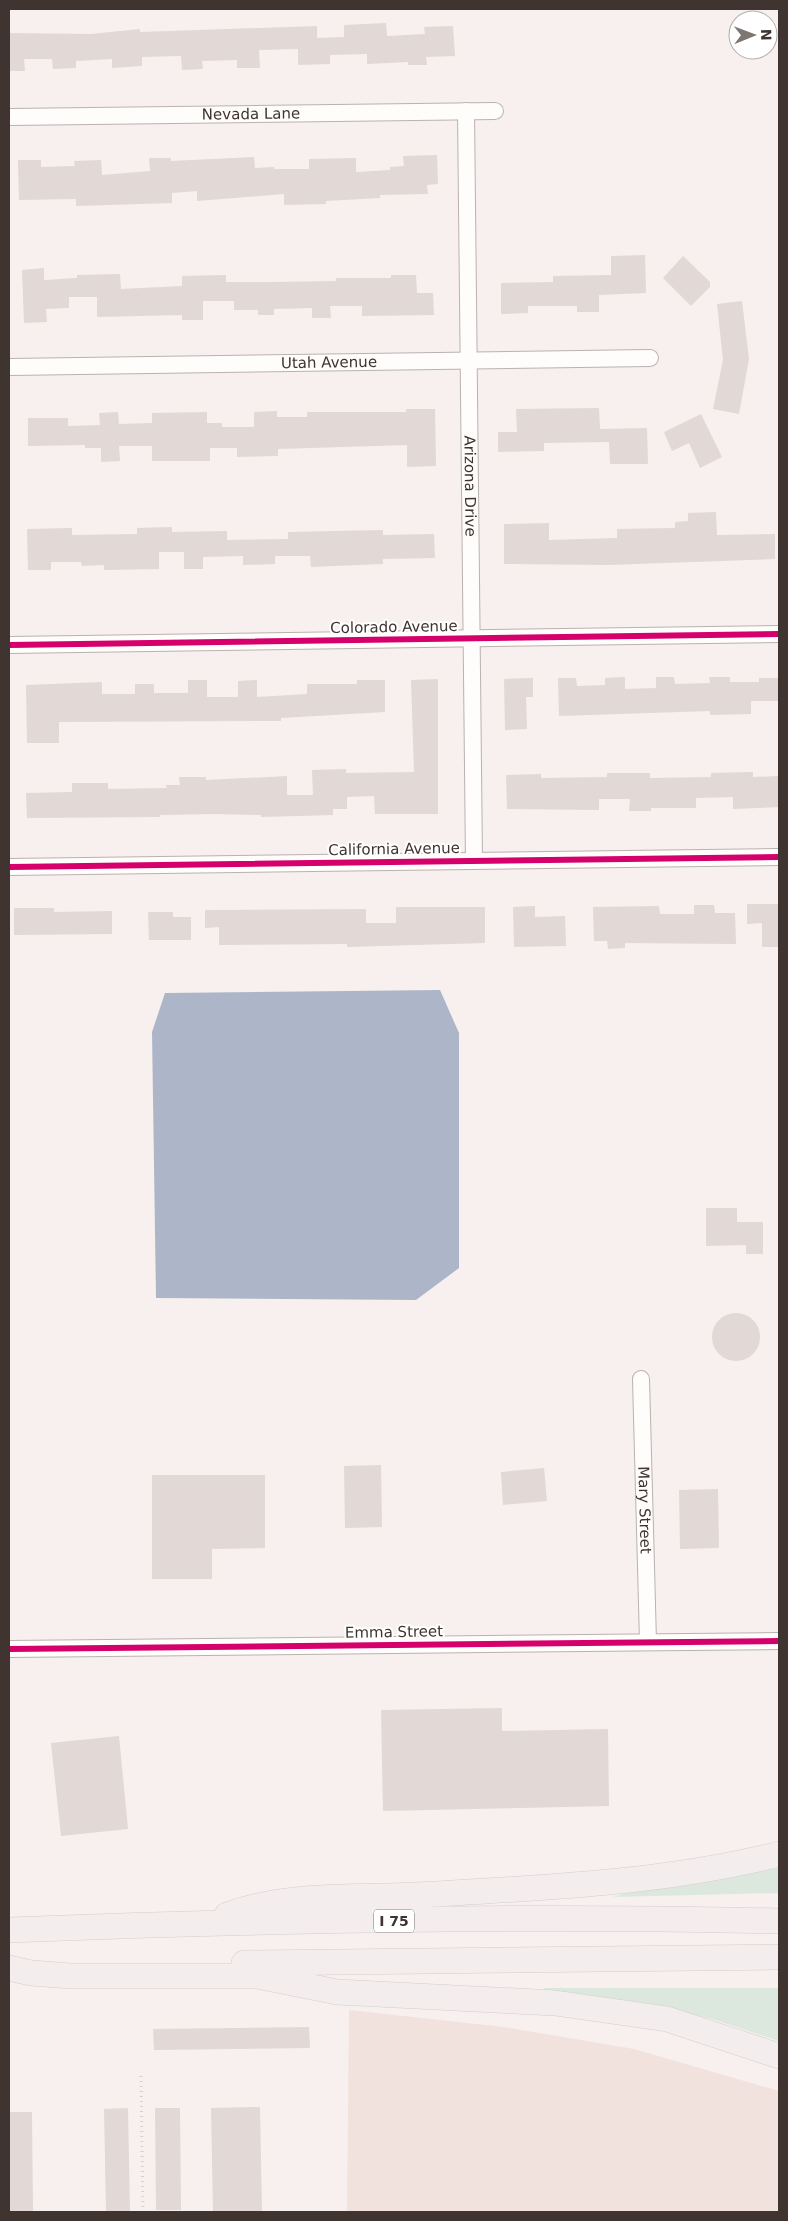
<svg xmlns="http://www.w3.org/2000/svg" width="788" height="2221" font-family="'DejaVu Sans',sans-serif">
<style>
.built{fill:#f2e2dd}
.green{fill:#dce8de}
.water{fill:#adb6c9}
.building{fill:#e2d8d5}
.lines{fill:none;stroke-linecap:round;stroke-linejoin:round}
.minor-casing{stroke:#bab2af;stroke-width:18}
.highway-casing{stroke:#d2cdcb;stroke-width:26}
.path{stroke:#d3d0cf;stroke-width:3;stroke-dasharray:1 4;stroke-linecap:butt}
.minor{stroke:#fefdfc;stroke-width:16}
.highway{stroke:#f4edee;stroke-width:25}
.cycleway-casing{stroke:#fff;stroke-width:9}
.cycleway{stroke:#d6006c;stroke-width:6}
.labels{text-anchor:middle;stroke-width:4;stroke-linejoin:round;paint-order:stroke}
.shield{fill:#fff;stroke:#79716d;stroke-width:1}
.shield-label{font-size:14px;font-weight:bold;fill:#3f342f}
.street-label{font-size:15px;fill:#3f342f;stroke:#fff}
</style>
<rect width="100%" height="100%" fill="#f7f0ee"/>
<!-- built -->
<polygon class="built" points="349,2010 504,2027 634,2049 779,2091 779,2212 347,2212"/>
<!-- green -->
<g class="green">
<polygon points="779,1865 779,1893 613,1897 640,1889"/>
<polygon points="544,1988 779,1988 779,2041 715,2020 651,2004 544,1997"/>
</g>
<!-- water -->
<polygon class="water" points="440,990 459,1033 459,1268 416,1300 156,1298 152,1032 165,993"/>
<!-- building -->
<g class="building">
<polygon points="386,23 387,36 425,34 424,27 453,26 455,56 426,57 427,65 408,65 408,62 367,64 367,54 330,55 330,64 298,65 298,49 259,50 260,68 237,68 237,60 202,61 203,69 182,70 181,56 142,57 142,66 112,68 112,59 76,61 76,68 53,69 52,59 24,59 25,71 9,71 9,33 91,34 140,29 140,32 317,26 317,38 344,37 344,25"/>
<polygon points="437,155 438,184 427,185 428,194 380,195 380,198 326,201 326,204 284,205 284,194 197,201 197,191 172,193 172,203 76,206 76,199 19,200 18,160 41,160 41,167 75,166 74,161 101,160 102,175 150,171 149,158 171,158 171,161 254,157 255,168 274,167 274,169 309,169 309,159 356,158 356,172 390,170 390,167 404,166 403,156"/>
<polygon points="645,255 646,293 599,295 599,312 577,312 577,306 528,306 528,313 501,314 501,283 553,282 553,276 611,275 611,256"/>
<polygon points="683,256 710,282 710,287 691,306 663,278"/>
<polygon points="44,268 44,280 77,278 77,275 120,274 121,289 182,286 182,276 226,275 226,282 273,282 336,281 336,278 391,278 391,275 416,275 417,293 433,293 434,315 362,316 362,306 330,306 331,318 312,318 312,308 274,309 274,315 258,315 258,310 234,310 234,301 203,301 203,320 182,320 182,315 97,317 97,297 69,297 69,308 46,309 47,322 24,323 22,270"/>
<polygon points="742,301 749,359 739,414 713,409 723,360 717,304"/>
<polygon points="599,408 600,429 647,428 648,464 610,464 609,442 544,443 544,451 498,452 498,432 517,432 516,409"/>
<polygon points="406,409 435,409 436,466 407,467 407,445 278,449 278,456 237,457 237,448 210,448 210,461 152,461 152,446 119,446 120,461 101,462 101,448 85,448 85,445 28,446 28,418 68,418 68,426 100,425 99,413 118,412 119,424 152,423 152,413 207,412 207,423 222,423 222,427 254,427 254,412 277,411 277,417 307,417 307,412 406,412"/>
<polygon points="701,414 722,457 700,468 689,443 672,451 664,432"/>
<polygon points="716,512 717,535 775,534 775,559 608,565 504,564 504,524 549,523 549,540 617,538 617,529 675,528 675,522 688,521 688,513"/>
<polygon points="172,527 172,532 227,531 227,540 288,539 288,532 383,530 383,535 434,534 435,558 383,559 383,564 311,567 310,556 275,556 275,564 243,565 243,556 203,557 203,569 184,569 184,552 159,552 159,569 104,570 104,565 82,566 81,562 51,562 51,570 28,570 27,529 72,528 72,535 137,534 137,528"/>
<polygon points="625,677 625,689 656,688 656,677 674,677 675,684 710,683 709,677 730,677 730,682 759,682 759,678 779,678 779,701 751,701 751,714 710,715 710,711 559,716 558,678 576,678 577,686 605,685 605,678"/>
<polygon points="533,678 533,697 526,697 527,729 505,730 504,679"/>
<polygon points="438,679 438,814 375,814 374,796 347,797 347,809 333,809 333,815 261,817 261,815 215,814 160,815 160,817 27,818 26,793 72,792 72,783 108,783 108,789 167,788 166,785 180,785 179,777 206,777 206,780 287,776 287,795 313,795 312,770 346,769 346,773 414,772 411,680"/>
<polygon points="188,680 207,680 207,697 238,697 238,681 257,680 257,697 307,694 307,684 357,684 357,680 385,680 385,712 281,718 281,721 59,722 59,743 27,743 26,685 102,682 102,694 135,694 135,684 154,684 154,693 188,693"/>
<polygon points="753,772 753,777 779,776 779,807 733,809 733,797 696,798 696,808 651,808 651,811 629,811 630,799 599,799 599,810 507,809 506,775 541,774 541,778 607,777 607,773 650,773 650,778 711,777 711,773"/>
<polygon points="747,904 779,904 779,947 762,947 762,923 747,924"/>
<polygon points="694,905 714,905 715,913 735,913 736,944 625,943 625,948 608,949 607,941 594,941 593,907 659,906 660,914 694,914"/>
<polygon points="535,906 535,917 565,916 566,946 514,947 513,907"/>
<polygon points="396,907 485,907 485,943 347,947 347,944 219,945 219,927 205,928 205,910 366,909 366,923 396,923"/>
<polygon points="14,908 54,908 54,912 112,911 112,934 14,935"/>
<polygon points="148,912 173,912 173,917 191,917 191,940 149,940"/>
<polygon points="706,1208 737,1208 737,1222 763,1222 763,1254 746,1254 746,1245 706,1246"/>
<circle cx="736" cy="1337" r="24"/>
<polygon points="381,1465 382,1527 345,1528 344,1466"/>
<polygon points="544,1468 547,1501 503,1505 501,1472"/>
<polygon points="152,1475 265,1475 265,1548 212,1549 212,1579 152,1579"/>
<polygon points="718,1489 719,1548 680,1549 679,1490"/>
<polygon points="502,1708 502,1731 608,1729 609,1806 383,1811 381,1710"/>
<polygon points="119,1736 128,1829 61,1836 51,1743"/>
<polygon points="309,2027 310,2048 154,2050 153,2029"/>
<polygon points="260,2107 262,2212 213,2212 211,2108"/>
<polygon points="128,2108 130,2212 106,2212 104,2109"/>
<polygon points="155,2108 180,2108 181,2210 156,2210"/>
<polygon points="9,2112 32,2112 33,2212 9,2212"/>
</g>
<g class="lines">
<defs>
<g id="minor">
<path id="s1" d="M466 111 474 861"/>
<path id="s2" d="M9 117 495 111"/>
<path id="s3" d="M9 367 650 358"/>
<polyline points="9,645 779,634"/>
<polyline points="9,867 779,857"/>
<path id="s4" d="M641 1379 648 1642"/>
<polyline points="9,1649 779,1641"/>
</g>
<g id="highway">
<path d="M227 1915C286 1893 353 1898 415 1895 537 1888 659 1884 779 1854"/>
<path d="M9 1930C265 1920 523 1915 779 1921"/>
<polyline points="244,1963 779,1957"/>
<polyline points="9,1968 31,1973 71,1976 257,1976 337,1992 555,2003 667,2019 779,2056"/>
</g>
</defs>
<!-- minor casing -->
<use href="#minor" class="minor-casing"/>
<!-- highway casing -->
<use href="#highway" class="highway-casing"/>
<!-- path -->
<polyline class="path" points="141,2076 143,2212"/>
<!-- minor -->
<use href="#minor" class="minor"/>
<!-- highway -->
<use href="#highway" class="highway"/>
<defs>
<g id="cycleway">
<polyline points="9,645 779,634"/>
<polyline points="9,867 779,857"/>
<polyline points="9,1649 779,1641"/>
</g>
</defs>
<!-- cycleway casing -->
<use href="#cycleway" class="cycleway-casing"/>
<!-- cycleway -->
<use href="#cycleway" class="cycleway"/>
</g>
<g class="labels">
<!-- shield labels -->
<rect class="shield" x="374" y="1909.5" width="40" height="23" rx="4"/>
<g class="shield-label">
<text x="394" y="1926">I 75</text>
</g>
<!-- street labels -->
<g class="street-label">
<text dy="5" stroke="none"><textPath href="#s2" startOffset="242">Nevada Lane</textPath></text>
<text dy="5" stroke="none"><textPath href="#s3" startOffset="320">Utah Avenue</textPath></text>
<text dy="5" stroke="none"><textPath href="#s1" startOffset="375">Arizona Drive</textPath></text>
<text transform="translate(394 627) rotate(-1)" y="5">Colorado Avenue</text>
<text transform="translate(394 849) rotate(-1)" y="5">California Avenue</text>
<text dy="5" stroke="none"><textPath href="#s4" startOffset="131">Mary Street</textPath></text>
<text transform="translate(394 1632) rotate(-1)" y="5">Emma Street</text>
</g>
</g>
<!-- border -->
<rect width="788" height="2221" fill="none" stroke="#3f342f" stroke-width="20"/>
<!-- north arrow -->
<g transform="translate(753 35) rotate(89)"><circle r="24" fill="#ffffff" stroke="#b2aeac"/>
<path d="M0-4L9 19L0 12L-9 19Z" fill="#7f7672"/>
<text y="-8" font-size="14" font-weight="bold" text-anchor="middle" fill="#3f342f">N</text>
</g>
</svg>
